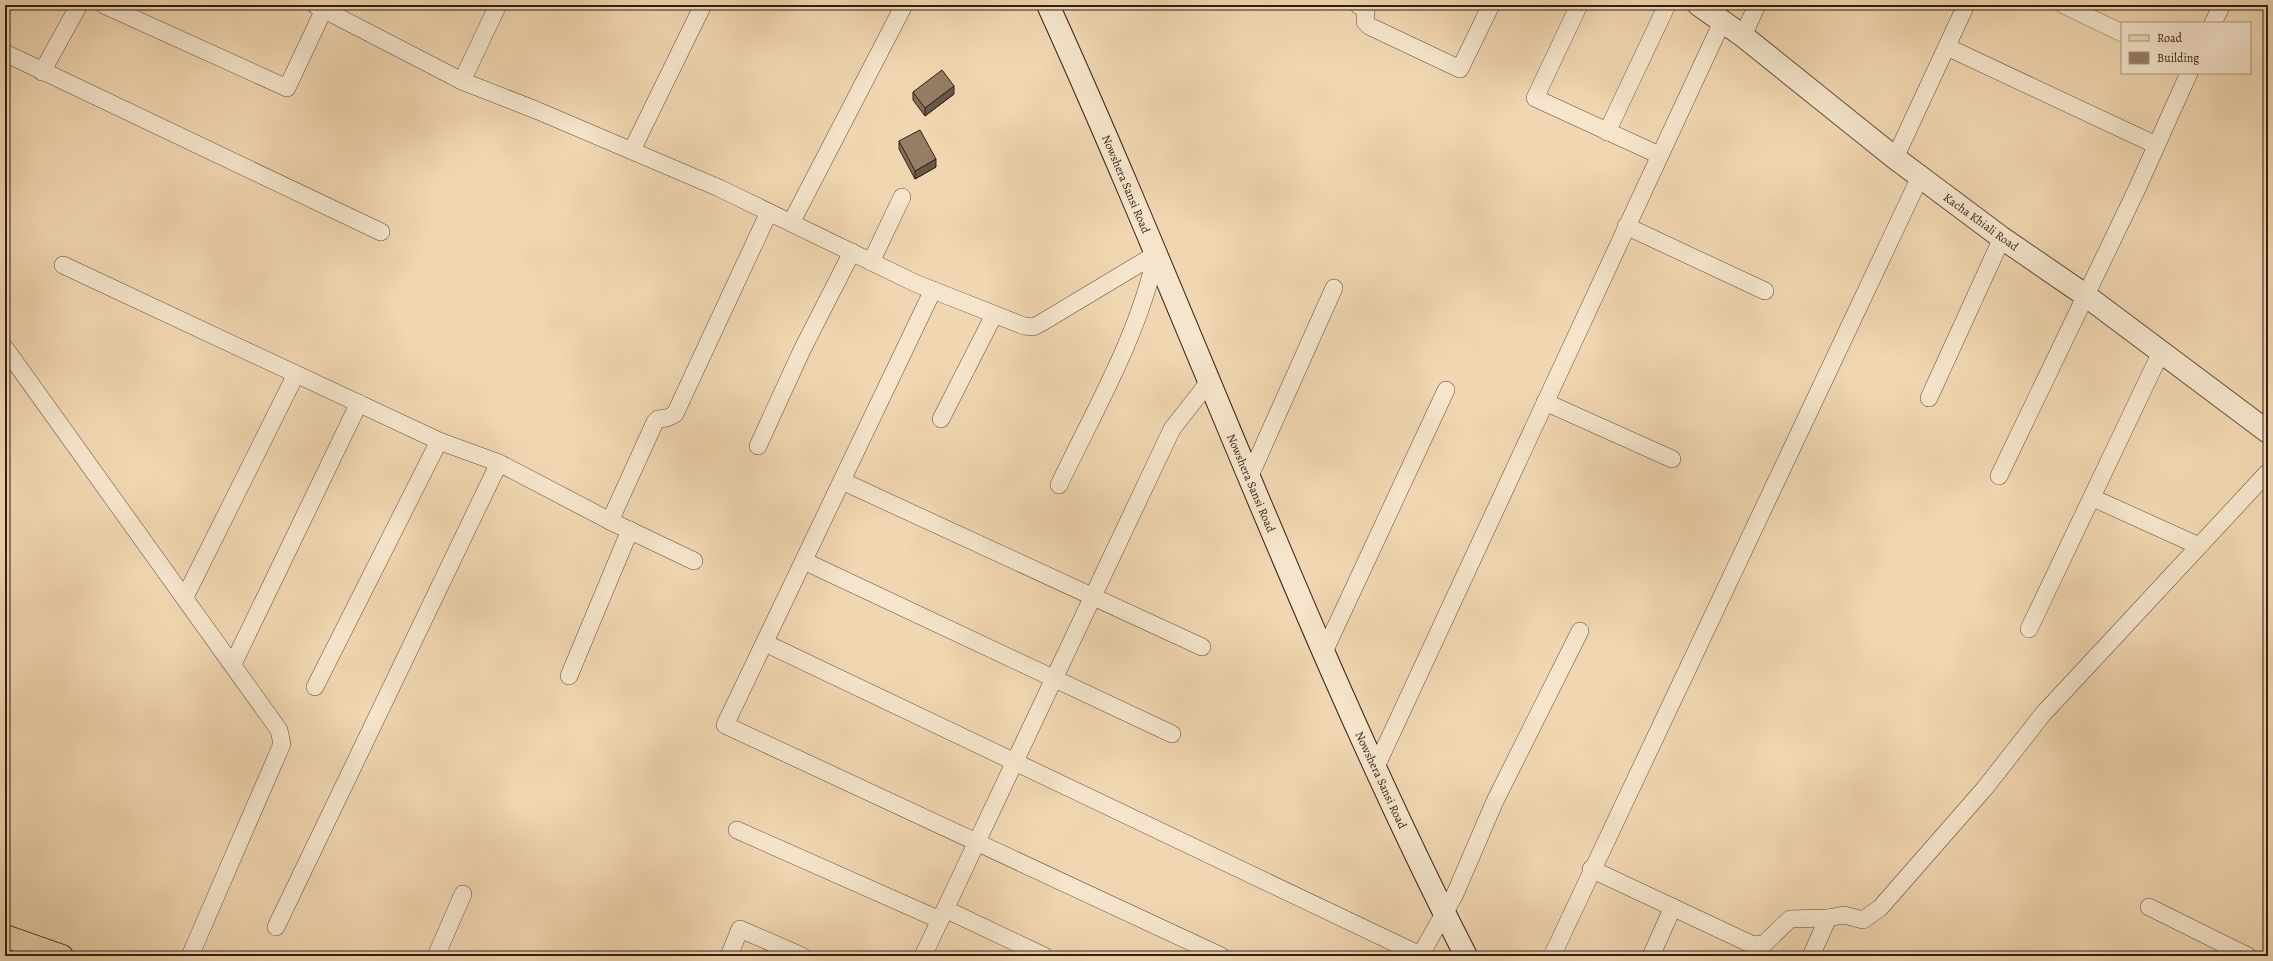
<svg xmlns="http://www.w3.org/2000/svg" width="2273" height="961" font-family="Alegreya,serif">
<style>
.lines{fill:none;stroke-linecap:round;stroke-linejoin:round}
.minor-casing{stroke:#624c3b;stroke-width:18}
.tertiary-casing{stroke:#624c3b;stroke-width:24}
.secondary-casing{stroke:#331e14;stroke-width:24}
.primary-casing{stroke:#331e14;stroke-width:24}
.minor{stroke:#f5e5cc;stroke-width:17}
.tertiary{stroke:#f5e5cc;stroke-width:22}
.secondary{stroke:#f5e5cc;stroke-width:22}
.primary{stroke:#f0d7b1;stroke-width:22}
.wall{fill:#806c58;stroke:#331e14}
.shaded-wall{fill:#685847;stroke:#331e14}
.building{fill:#957e66;stroke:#331e14}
.labels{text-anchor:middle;stroke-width:3;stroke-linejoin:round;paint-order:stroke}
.street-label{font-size:12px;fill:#331e14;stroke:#f5e5cc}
</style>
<rect width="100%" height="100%" fill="#f0d7b1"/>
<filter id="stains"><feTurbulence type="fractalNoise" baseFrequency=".005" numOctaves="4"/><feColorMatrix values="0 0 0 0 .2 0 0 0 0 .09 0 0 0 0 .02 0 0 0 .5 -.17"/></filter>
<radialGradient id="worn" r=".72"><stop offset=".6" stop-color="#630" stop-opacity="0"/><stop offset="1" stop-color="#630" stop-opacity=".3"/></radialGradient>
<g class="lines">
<defs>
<g id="minor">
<polyline points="104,5 287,88 326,5"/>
<polyline points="315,5 462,81 536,110 719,188 915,283 1024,326 1033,327 1041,323 1156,254"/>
<polyline points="1358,5 1366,10 1365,22 1369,26 1460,69 1491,5"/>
<polyline points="1579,5 1535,98 1659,155"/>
<polyline points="2064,5 2122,33"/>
<polyline points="2213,23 2222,5"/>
<polyline points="1743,36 1757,5"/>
<polyline points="1947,47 2156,145"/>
<polyline points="5,53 381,232"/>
<polyline points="42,72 79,5"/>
<polyline points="462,81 498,5"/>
<polyline points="1607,132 1667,5"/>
<polyline points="632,150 703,5"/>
<polyline points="1895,158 1966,5"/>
<polyline points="791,223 904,5"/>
<polyline points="1626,226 1765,291"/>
<polyline points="871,262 902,197"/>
<polyline points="63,265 439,441 499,463 610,521 694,561"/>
<polyline points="933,290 725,725 1221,956"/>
<polyline points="5,348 279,730 282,744 190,956"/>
<polyline points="1929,398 2002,238"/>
<polyline points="1545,402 1672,459"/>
<polyline points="941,419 994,315"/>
<polyline points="758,446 802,350 852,252"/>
<polyline points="1999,476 2136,191 2189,73"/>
<polyline points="1249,478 1334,288"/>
<polyline points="842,481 1202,647"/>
<path d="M1059 485C1094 411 1139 335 1156 254"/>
<polyline points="2093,498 2199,546"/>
<polyline points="610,521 655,422 658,419 667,418 675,414 769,212"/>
<polyline points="804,561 1172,734"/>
<polyline points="185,597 296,374"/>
<polyline points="2029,629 2161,352"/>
<polyline points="765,643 1420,955"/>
<polyline points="1324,652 1446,390"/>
<polyline points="233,664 359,403"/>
<polyline points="569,676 630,530"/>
<polyline points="315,687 439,441"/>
<polyline points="1375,769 1722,22"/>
<polyline points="737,830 940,920"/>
<polyline points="1591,869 1753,945 1764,944 1790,919 1828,918"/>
<polyline points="2149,907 2248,956"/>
<polyline points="945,909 1044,956"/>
<polyline points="276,927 499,463"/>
<polyline points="436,956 463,894"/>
<polyline points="729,956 740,929 802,956"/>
<polyline points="923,956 1172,429 1208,383"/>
<polyline points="1420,956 1455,894 1495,801 1580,631"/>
<polyline points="1552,956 1920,177"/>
<polyline points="1651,956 1673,907"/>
<polyline points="1811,956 1828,918 1844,915 1863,920 1880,908 1985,788 2043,714 2268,472"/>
</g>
<polyline id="tertiary" points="1699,5 1743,36 1895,158 2002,238 2085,295 2268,432"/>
<path id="secondary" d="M1048 5C1191 320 1308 647 1466 956"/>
<polyline id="primary" points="5,936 62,956"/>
</defs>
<!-- minor casing -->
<use href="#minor" class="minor-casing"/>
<!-- tertiary casing -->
<use href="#tertiary" class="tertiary-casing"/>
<!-- secondary casing -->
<use href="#secondary" class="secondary-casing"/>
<!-- primary casing -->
<use href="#primary" class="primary-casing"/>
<!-- minor -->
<use href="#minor" class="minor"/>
<!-- tertiary -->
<use href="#tertiary" class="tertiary"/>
<!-- secondary -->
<use href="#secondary" class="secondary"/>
<!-- primary -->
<use href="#primary" class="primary"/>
</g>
<!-- wall -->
<g class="wall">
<polygon points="913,92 954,94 925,116 913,100"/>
<polygon points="899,141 936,167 915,179 899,149"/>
</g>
<!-- shaded-wall -->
<g class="shaded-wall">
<polygon points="954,86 954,94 925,116 925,108"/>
<polygon points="936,159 936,167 915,179 915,171"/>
</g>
<!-- building -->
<g class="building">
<polygon points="942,70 954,86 925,108 913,92"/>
<polygon points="920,130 936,159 915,171 899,141"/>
</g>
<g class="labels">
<!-- street labels -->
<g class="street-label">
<text transform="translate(1126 184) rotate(67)" y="4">Nowshera Sansi Road</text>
<text transform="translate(1981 222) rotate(36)" y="4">Kacha Khiali Road</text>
<text transform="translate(1251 483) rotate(67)" y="4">Nowshera Sansi Road</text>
<text transform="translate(1381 780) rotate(65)" y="4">Nowshera Sansi Road</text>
</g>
</g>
<!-- margin -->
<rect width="2273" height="961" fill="none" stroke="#f0d7b1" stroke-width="20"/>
<rect x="6" y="6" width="2261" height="949" fill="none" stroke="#331e14" stroke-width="2"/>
<rect x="10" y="10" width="2253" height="941" fill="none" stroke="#331e14"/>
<!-- legend -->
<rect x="2121" y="22" width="130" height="52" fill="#f5e5cc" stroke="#a79582"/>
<rect x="2129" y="35" width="20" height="6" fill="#f0d7b1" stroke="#a79582"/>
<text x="2157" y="42" font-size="12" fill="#331e14">Road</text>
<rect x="2129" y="52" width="20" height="12" fill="#957e66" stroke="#a79582"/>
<text x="2157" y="62" font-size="12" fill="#331e14">Building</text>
<rect width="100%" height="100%" filter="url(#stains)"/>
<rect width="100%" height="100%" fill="url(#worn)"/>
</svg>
